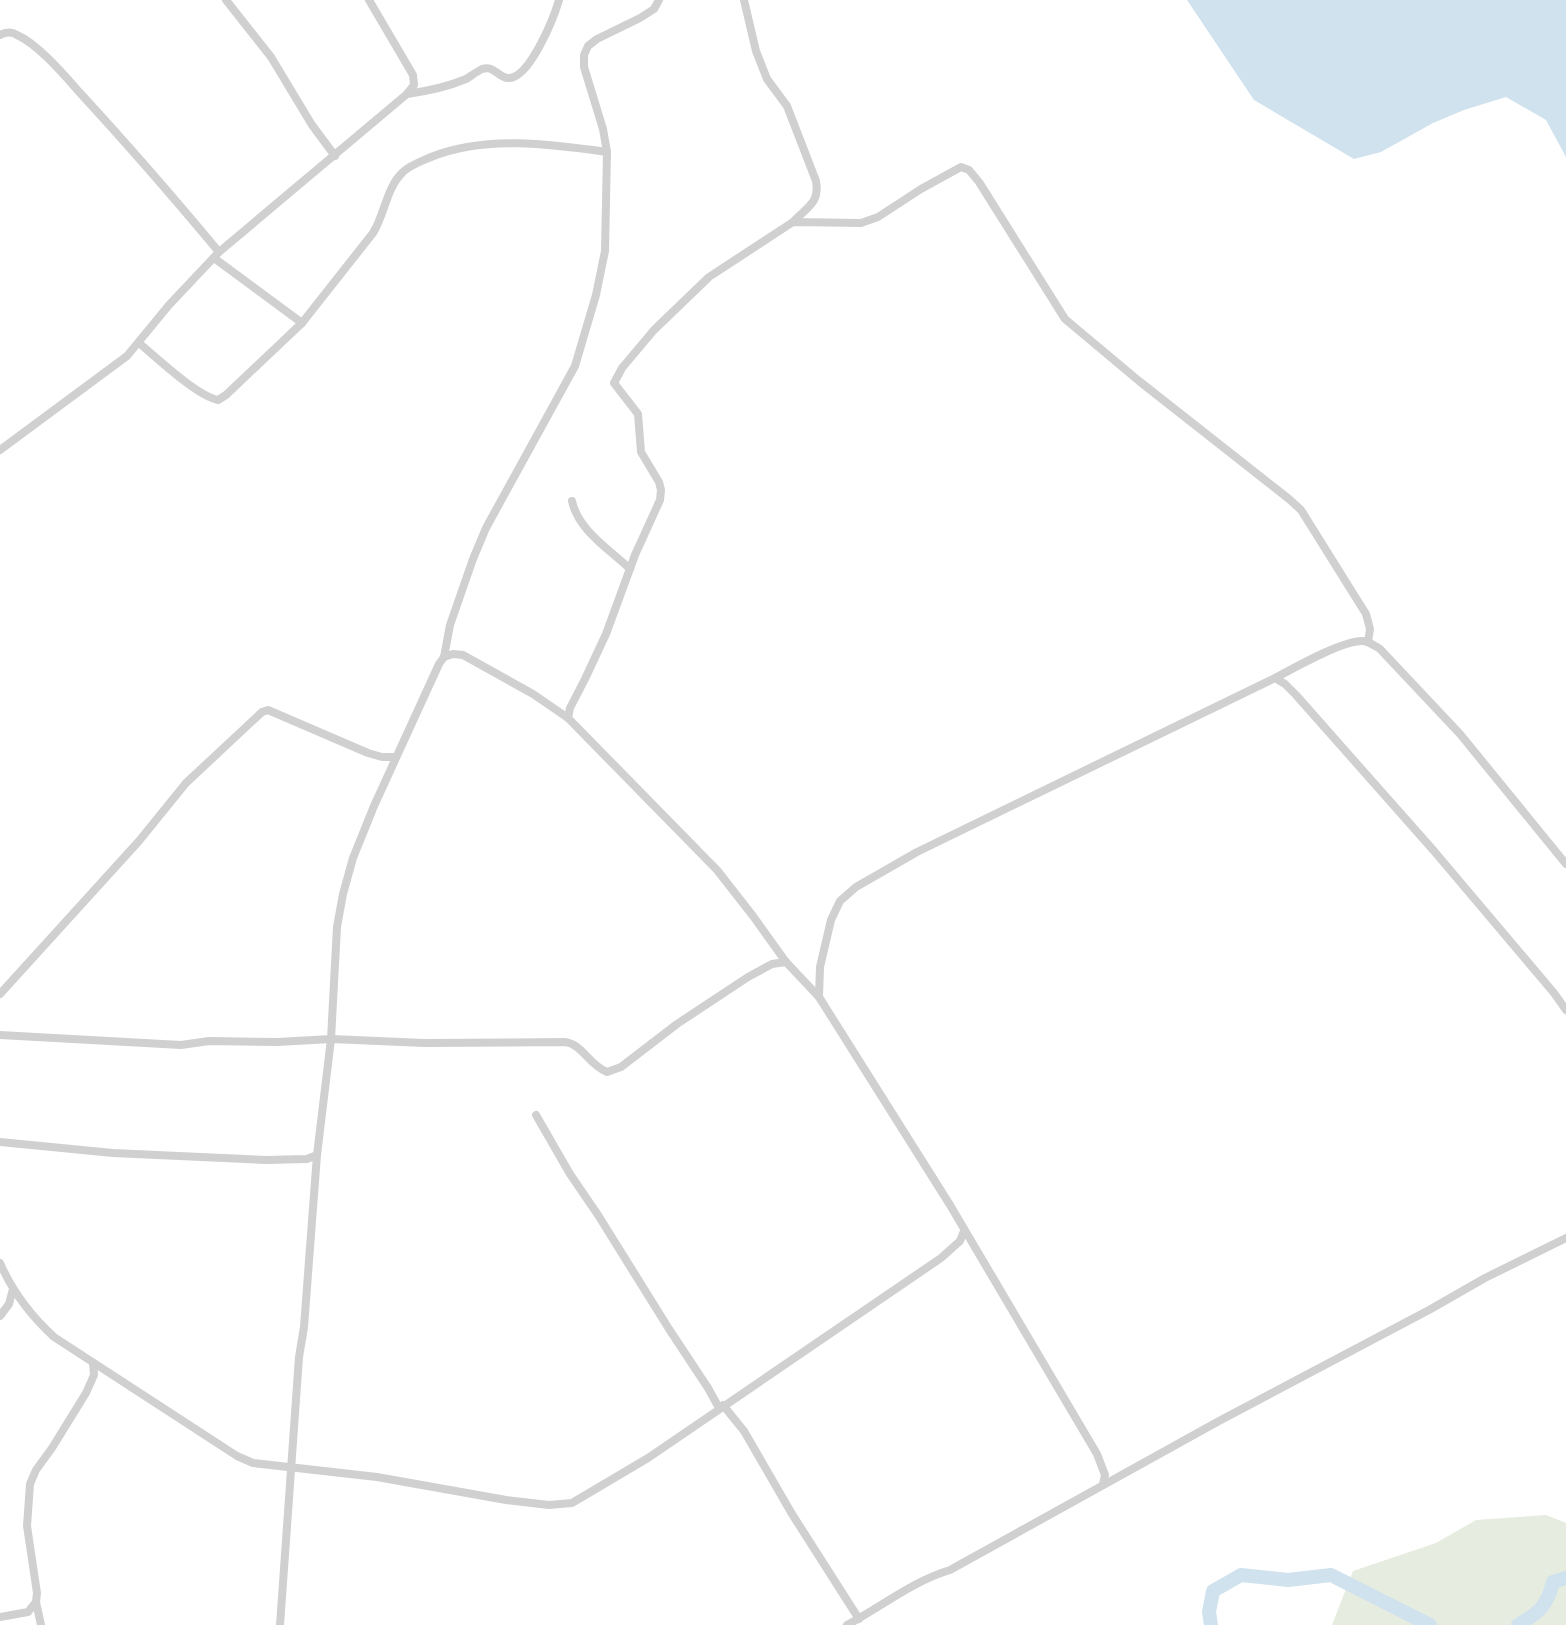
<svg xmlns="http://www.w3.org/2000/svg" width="1566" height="1625" font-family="'Roboto Condensed',sans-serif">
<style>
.green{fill:#e6ecdf}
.water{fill:#cfe2ee}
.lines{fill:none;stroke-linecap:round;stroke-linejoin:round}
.river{stroke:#cfe2ee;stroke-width:14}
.minor{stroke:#d0d0d0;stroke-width:8}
</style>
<rect width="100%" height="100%" fill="#fff"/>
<!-- green -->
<polygon class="green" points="1546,1515 1566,1523 1566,1625 1332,1625 1353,1571 1436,1543 1476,1520"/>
<!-- water -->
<polygon class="water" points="1187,0 1566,0 1566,157 1546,120 1506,97 1464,110 1433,123 1381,152 1354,159 1254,100"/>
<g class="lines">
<!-- river -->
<g class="river">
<polyline points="1211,1625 1209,1612 1213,1591 1241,1575 1288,1580 1331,1575 1430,1625"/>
<path d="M1518 1625C1539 1613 1547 1606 1553 1582L1566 1578"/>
</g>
<!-- minor -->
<g class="minor">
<polyline points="226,0 271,57 312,125 335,156"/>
<path d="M744 0 756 51 767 79 787 106 816 181C820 203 807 207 793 222"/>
<path d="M0 35C6 32 11 31 17 35 38 44 65 76 81 94 128 145 174 198 219 252"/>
<path d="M407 94C428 91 447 87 466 79 471 76 476 72 482 69 493 65 497 76 507 78 529 81 554 17 559 0"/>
<polyline points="214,258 302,323"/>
<path d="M139 343C157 358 197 396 218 400L226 395 302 323 373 233C385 214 386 188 403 172 410 165 422 161 431 157 485 135 551 144 607 152"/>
<polyline points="0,450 127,356 169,305 219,252 407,94 414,85 413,75 369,0"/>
<path d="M572 501C578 530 609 549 630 569"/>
<polyline points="444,657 450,625 473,559 486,528 575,366 596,295 605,251 607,152 603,129 584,67 584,55 588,46 597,39 640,18 654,9 659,0"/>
<path d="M1275 678C1294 668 1343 640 1363 641 1370 642 1375 646 1380 649L1460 734 1566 864"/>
<polyline points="568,718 570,708 585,679 606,634 635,555 660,500 661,490 659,482 641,452 638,414 614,383 622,368 654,330 709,277 793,222 861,223 878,217 921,189 961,167 969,170 979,182 1065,319 1139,381 1289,499 1301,510 1366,614 1370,629 1368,642"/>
<polyline points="0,994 139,841 186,783 262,712 268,710 368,753 382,757 396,757"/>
<polyline points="819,997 820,967 831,920 840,901 856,887 917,852 1275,678 1285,684 1296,695 1434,851 1554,993 1566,1010"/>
<path d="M0 1035 181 1045 209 1041 277 1042 331 1039 425 1043 565 1042C582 1044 589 1065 607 1072L621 1067 677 1024 748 977 772 964 786 962"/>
<polyline points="536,1115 570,1174 598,1215 669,1329 708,1388 719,1408"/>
<polyline points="0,1142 113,1153 266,1160 307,1159 317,1155 331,1039 337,927 343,894 353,858 374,806 439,664 444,657 453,654 463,655 533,694 568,718 717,870 753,916 786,962 819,997 950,1205 1097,1454 1105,1475 1103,1484"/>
<path d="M0 1263C13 1293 30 1315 54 1337L237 1456 253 1463 377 1477 506 1500 549 1505 572 1503 648 1458 941 1258 960 1241 964 1231"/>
<polyline points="0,1316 9,1304 13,1289"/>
<polyline points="723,1405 744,1431 792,1514 859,1619"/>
<polyline points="36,1602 41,1625"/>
<polyline points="0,1617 28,1612 36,1602 37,1593 27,1526 30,1484 36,1470 52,1448 86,1393 94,1375 93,1363"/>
<polyline points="280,1625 299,1357 304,1327 317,1155"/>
<path d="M847 1625C881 1607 913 1581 950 1570L1219 1421 1429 1310 1485 1278 1566 1238"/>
</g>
</g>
</svg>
